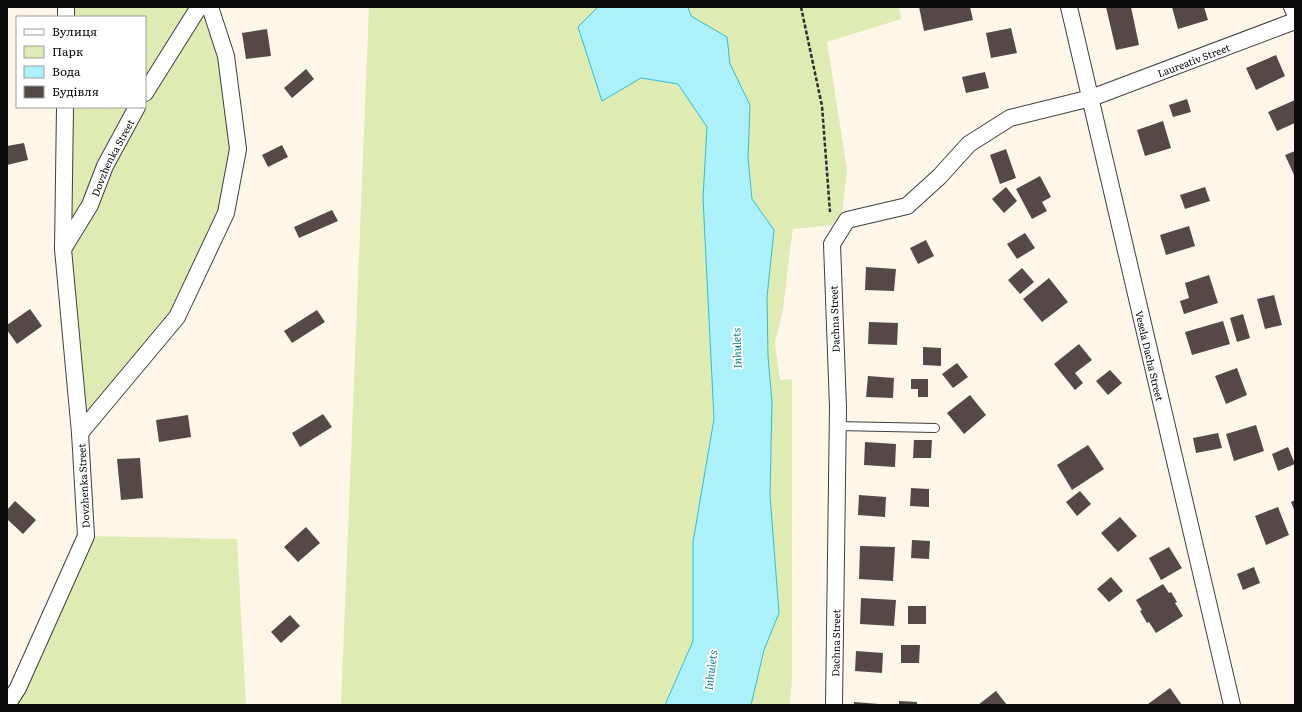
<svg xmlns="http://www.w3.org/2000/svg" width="1302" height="712" font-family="Literata,serif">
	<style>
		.green { fill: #deebb2 }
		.water { fill: #acf0f9; stroke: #2fbdd4 }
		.building { fill: #554948 }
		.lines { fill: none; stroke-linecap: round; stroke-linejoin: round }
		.lane-casing { stroke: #3f3f3f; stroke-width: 10 }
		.street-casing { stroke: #3f3f3f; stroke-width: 18 }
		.path { stroke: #2e2e2e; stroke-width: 2.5; stroke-dasharray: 4 2; stroke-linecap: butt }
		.lane { stroke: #fff; stroke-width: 8 }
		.street { stroke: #fff; stroke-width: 16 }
		.labels { text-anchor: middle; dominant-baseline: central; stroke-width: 4; stroke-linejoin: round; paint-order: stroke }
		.street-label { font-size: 10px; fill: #0c0c0c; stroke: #fff }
		.water-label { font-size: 11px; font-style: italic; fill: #0f7d94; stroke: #fff }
	</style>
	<rect width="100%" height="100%" fill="#fff6ea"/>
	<!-- green -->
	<g class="green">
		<polygon points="66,7 210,7 238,149 226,213 177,317 80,433 63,249 65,107 145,107 145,17 66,17"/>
		<polygon points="369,7 598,7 578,27 602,100 641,78 678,84 707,127 703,198 714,419 693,542 693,641 665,705 341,705"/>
		<polygon points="688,7 899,7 901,19 827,42 847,170 842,213 832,225 793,229 789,257 783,310 775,343 780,380 792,379 792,679 790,705 751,705 764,650 779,613 770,495 772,402 768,357 767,297 774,230 752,199 748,158 750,105 730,64 727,37 690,16"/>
		<polygon points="86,536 237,539 246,705 7,705"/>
	</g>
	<!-- water -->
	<polygon class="water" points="598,7 688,7 691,16 727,37 730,64 750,105 748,158 752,199 774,230 767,297 768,357 772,402 770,495 779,613 764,650 751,705 665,705 693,641 693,542 714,419 703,198 707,127 678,84 641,78 602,101 578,27"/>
	<!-- building -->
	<g class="building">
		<polygon points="919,7 970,7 973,20 924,31"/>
		<polygon points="1106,7 1131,7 1139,45 1116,50"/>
		<polygon points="1172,7 1204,7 1208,20 1178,29"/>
		<polygon points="1011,28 1017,53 991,58 986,33"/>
		<polygon points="267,29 271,56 246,59 242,33"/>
		<polygon points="1276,55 1285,76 1256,90 1246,68"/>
		<polygon points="306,69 314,79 292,98 284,88"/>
		<polygon points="985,72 989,88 966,93 962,77"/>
		<polygon points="1187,99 1191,112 1173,117 1169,105"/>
		<polygon points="1295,100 1295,123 1277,131 1268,112"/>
		<polygon points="1163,121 1171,148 1145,156 1137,130"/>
		<polygon points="24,143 28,160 7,165 7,146"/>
		<polygon points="282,145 288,157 268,167 262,155"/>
		<polygon points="1006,149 1016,178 1000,184 990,155"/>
		<polygon points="1295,151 1295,177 1285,155"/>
		<polygon points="1040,176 1051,197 1042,202 1047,211 1032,219 1016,189"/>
		<polygon points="1006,187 1017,201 1004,213 992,199"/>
		<polygon points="1205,187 1210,201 1185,209 1180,195"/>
		<polygon points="332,210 338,221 299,238 294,227"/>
		<polygon points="1189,226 1195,246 1166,255 1160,235"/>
		<polygon points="1025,233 1035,248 1017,259 1007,244"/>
		<polygon points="926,240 934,256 918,264 910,248"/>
		<polygon points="866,267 896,269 894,291 865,290"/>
		<polygon points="1022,268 1034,282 1020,294 1008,280"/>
		<polygon points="1209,275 1218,303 1184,314 1180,301 1189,298 1185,283"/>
		<polygon points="1049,278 1068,302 1042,322 1023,299"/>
		<polygon points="1274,295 1282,325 1265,329 1257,299"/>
		<polygon points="30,309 42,326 17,344 7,330 7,325"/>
		<polygon points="317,310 325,322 292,343 284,331"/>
		<polygon points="1243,314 1250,338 1237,342 1230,318"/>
		<polygon points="1223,321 1230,344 1192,355 1185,332"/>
		<polygon points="869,322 898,323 897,345 868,344"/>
		<polygon points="1079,344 1092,360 1075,373 1083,383 1075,390 1054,364"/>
		<polygon points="923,347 941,348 941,366 923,365"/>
		<polygon points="957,363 968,377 953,388 942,374"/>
		<polygon points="1237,368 1247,395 1226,404 1215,376"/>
		<polygon points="1110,370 1122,383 1108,395 1096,381"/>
		<polygon points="868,376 894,378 893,398 866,397"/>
		<polygon points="911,379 928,379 928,397 918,397 918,389 911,389"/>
		<polygon points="970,395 986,415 964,434 947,413"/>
		<polygon points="323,414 332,427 300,447 292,433"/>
		<polygon points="188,415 191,437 159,442 156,420"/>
		<polygon points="1256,425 1264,451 1234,461 1226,434"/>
		<polygon points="1218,433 1222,448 1196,453 1193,438"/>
		<polygon points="914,440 932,440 931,458 913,458"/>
		<polygon points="865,442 896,444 895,467 864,465"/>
		<polygon points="1088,445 1104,469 1072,490 1057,465"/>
		<polygon points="1288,447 1295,464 1278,471 1272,454"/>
		<polygon points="140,458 143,498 121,500 117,459"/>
		<polygon points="911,488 929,489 929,507 910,506"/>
		<polygon points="1080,491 1091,504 1077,516 1066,502"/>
		<polygon points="859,495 886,497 885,517 858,515"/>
		<polygon points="1295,500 1295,512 1291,502"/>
		<polygon points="15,501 36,520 23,534 7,519 7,510"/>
		<polygon points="1278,507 1289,535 1266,545 1255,516"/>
		<polygon points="1120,517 1137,536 1118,552 1101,533"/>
		<polygon points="306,527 320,543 298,562 284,547"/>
		<polygon points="912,540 930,541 929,559 911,558"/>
		<polygon points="860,546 895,547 893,581 859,579"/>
		<polygon points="1169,547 1182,568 1161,580 1149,558"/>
		<polygon points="1254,567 1260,583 1243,590 1237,574"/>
		<polygon points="1111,577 1123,591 1109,602 1097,589"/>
		<polygon points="1163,584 1169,593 1171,592 1177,602 1175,603 1183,616 1156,633 1149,622 1147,623 1140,611 1142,610 1136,600"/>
		<polygon points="861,598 896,600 894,626 860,624"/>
		<rect x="908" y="606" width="18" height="18"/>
		<polygon points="290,615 300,626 281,643 271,632"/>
		<polygon points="901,645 920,645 919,663 901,663"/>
		<polygon points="856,651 883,653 882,673 855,671"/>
		<polygon points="1170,688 1182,705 1149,705 1148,704"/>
		<polygon points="996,691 1007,705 978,705"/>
		<polygon points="899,701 917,702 917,705 899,705"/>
		<polygon points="854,702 879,704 879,705 854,705"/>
	</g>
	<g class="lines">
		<defs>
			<polyline id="lane" points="837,426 935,428"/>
			<g id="street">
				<path id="s1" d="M1069,7L1232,705"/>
				<polyline points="1292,7 1295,13"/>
				<polyline points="66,17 66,7"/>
				<polyline points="145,93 199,7"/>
				<path id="s2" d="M63,249L90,205L105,166L137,107"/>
				<polyline points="80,433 177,317 226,213 238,149 226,56 210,7"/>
				<polyline points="7,705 18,688 86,536 80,433 63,249 65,107"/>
				<path id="s3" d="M834,705L838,407L832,244L847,220L907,206L939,177L969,144L1010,118L1091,98L1295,21"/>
			</g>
		</defs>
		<!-- lane casing -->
		<use href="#lane" class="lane-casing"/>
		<!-- street casing -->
		<use href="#street" class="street-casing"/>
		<!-- path -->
		<polyline class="path" points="801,7 822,106 830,212"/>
		<!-- lane -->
		<use href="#lane" class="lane"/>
		<!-- street -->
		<use href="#street" class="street"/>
	</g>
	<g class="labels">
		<!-- street labels -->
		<g class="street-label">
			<text stroke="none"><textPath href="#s3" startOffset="880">Laureativ Street</textPath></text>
			<text stroke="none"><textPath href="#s2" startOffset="104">Dovzhenka Street</textPath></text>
			<text transform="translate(834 319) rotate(-92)">Dachna Street</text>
			<text stroke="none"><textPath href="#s1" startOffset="358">Vesela Dacha Street</textPath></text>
			<text transform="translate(83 486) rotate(-93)">Dovzhenka Street</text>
			<text stroke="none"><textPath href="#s3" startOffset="62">Dachna Street</textPath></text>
		</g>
		<!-- water labels -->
		<g class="water-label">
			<text transform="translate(736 348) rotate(-92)">Inhulets</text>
			<text transform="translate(710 670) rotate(-83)">Inhulets</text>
		</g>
	</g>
	<!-- border -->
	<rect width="1302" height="712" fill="none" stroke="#0c0c0c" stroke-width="16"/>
	<!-- legend -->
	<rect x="16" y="16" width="130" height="92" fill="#ffffff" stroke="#9e9e9e"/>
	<rect x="24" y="29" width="20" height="6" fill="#ffffff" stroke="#9e9e9e"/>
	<text x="52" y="36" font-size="12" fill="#0c0c0c">Вулиця</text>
	<rect x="24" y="46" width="20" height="12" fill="#deebb2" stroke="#9e9e9e"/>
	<text x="52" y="56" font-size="12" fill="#0c0c0c">Парк</text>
	<rect x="24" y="66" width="20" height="12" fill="#acf0f9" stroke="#9e9e9e"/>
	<text x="52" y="76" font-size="12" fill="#0c0c0c">Вода</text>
	<rect x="24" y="86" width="20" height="12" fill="#554948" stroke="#9e9e9e"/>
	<text x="52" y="96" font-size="12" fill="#0c0c0c">Будівля</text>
</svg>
